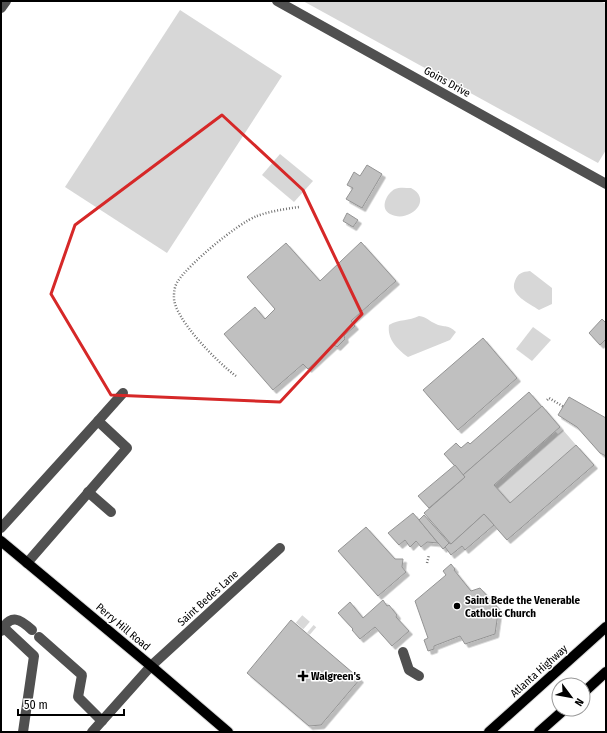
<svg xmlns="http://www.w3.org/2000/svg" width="607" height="733" font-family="'Fira Sans Condensed',sans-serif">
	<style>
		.green { fill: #d7d7d7 }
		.building { fill: #c0c0c0; stroke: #949494; filter: url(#shadow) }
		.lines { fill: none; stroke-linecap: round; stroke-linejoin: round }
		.minor-tunnel { stroke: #d9d9d9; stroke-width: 10; stroke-dasharray: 10 5; stroke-linecap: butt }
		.major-casing { stroke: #dbdbdb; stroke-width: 12 }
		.path { stroke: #727272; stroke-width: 2.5; stroke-dasharray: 1 2; stroke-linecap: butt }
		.minor { stroke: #505050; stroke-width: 10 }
		.major { stroke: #000; stroke-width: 10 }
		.marked { fill: none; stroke: #d62828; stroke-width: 3; stroke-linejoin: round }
		.poi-dot { fill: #000; stroke: #fff; stroke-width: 1.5 }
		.labels { text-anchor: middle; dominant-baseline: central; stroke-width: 3; stroke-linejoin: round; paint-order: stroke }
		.street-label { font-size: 11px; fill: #000; stroke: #fff }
		.poi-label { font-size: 11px; font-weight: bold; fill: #000; stroke: #fff; text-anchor: start }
	</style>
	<defs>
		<filter id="shadow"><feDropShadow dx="3.5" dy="3.5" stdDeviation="0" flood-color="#0004"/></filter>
	</defs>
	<rect width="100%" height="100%" fill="#fff"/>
	<!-- green -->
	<g class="green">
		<polygon points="303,1 600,1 606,4 606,150 598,163"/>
		<polygon points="180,10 282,76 167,253 65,187"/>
		<polygon points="280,154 313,181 294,202 262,175"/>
		<path d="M411,188C434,200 409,224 390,214C379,208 387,193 395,189C399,187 406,188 411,188Z"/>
		<path d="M530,271L552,288V304L539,310C529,303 509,295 515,281C518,273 522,272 530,271Z"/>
		<path d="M419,316C427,317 429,321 436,324C445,328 448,324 456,332L450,340L408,357C397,349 387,339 389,325C399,319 409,321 419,316Z"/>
		<polygon points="533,327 551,340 532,361 516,349"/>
		<polygon points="563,430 576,445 510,503 494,485 555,431 558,434"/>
	</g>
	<!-- building -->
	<g class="building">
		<polygon points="367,165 382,174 362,208 346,199 353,188 347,185 354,172 360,176"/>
		<polygon points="347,213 358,220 353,227 343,221"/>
		<polygon points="361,242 396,281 351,321 355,326 344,336 345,339 337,347 334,345 308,369 303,364 273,390 224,334 255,307 265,319 275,309 247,277 286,243 320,281"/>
		<polygon points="602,319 606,323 606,339 600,345 589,333"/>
		<polygon points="483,338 517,378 458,430 423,390"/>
		<polygon points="529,392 542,407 463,475 444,454 456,443 461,448 468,442 470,444"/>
		<polygon points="569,397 606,418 606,456 600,453 577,427 558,415"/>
		<polygon points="542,406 560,427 494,485 510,503 576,445 594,465 507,540 484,514 451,544 424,513 465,477 463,475"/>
		<polygon points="455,465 465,477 429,508 418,496"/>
		<polygon points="413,513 419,520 438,543 427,542 421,547 416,541 410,547 405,540 399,545 388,533"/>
		<polygon points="484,514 494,525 465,550 462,546 451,555 445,547 449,543 451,544"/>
		<polygon points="424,515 449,543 443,549 419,520"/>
		<polygon points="366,527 395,559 403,559 402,567 406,572 378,596 338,551"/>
		<polygon points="451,564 455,569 454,570 471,591 480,588 501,611 498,613 495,634 465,644 460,636 434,646 434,649 428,651 424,640 428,638 415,601 446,575 443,571"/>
		<polygon points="383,600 387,606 389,605 397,615 396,617 409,631 392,646 375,627 360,639 352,630 353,629 338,613 350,602 363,618"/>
		<polygon points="291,620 360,679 321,725 309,726 247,673"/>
	</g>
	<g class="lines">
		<!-- minor-tunnel -->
		<polyline class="minor-tunnel" points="299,619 313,631"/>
		<defs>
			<g id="major">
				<polyline points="1,541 151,666 228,732"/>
				<polyline points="583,693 606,672"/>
				<polyline points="489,732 606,627"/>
				<polyline points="539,732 565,709"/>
			</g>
		</defs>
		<!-- major casing -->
		<use href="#major" class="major-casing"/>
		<!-- path -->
		<g class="path">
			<path d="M236,376C219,364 172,317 174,296C174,291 175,285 178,281C189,264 238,223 257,216C271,211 285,209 299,207"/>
			<polyline points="547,400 549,398 564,407"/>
			<polyline points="427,563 429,555"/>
		</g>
		<!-- minor -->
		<g class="minor">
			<polyline points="277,1 606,184"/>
			<polyline points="1,8 6,1"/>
			<polyline points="98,421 123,393"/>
			<polyline points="88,492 111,512"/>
			<polyline points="1,528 98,421 127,448 27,563"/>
			<polyline points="3,627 34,656 23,732"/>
			<path d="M1,631C11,613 20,619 32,630"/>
			<polyline points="39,637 82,675 78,697 102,721"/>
			<polyline points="403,652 409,670 419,676"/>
			<polyline points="92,732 151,666 280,548"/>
		</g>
		<!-- major -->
		<use href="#major" class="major"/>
	</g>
	<!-- marked area -->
	<path class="marked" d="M222,115L303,190L362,314L280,402L111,395L51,294L75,225Z"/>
	<!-- markers -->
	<g class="poi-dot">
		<circle cx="457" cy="606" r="4"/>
		<path d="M301 670h4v4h4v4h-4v4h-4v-4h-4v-4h4z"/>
	</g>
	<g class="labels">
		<!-- street labels -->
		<g class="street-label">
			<text transform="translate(447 82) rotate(29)">Goins Drive</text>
			<text transform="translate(208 598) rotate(-42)">Saint Bedes Lane</text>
			<text transform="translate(123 627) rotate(40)">Perry Hill Road</text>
			<text transform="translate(539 671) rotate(-42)">Atlanta Highway</text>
		</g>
		<!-- poi labels -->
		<g class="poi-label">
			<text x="465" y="600">Saint Bede the Venerable<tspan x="465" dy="13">Catholic Church</tspan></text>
			<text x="311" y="676">Walgreen's</text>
		</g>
	</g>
	<!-- border -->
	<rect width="607" height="733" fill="none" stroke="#000000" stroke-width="4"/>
	<!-- north arrow -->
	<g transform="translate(571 697) rotate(122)"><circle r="19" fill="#ffffff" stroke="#999999"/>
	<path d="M0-3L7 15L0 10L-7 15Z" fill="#000000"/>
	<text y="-6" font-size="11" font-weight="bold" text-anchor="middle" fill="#000000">N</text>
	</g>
	<!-- scale -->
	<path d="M18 709v6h106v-6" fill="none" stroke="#000000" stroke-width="2"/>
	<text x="24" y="709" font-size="12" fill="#000000" stroke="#ffffff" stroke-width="3" paint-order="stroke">50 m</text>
</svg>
